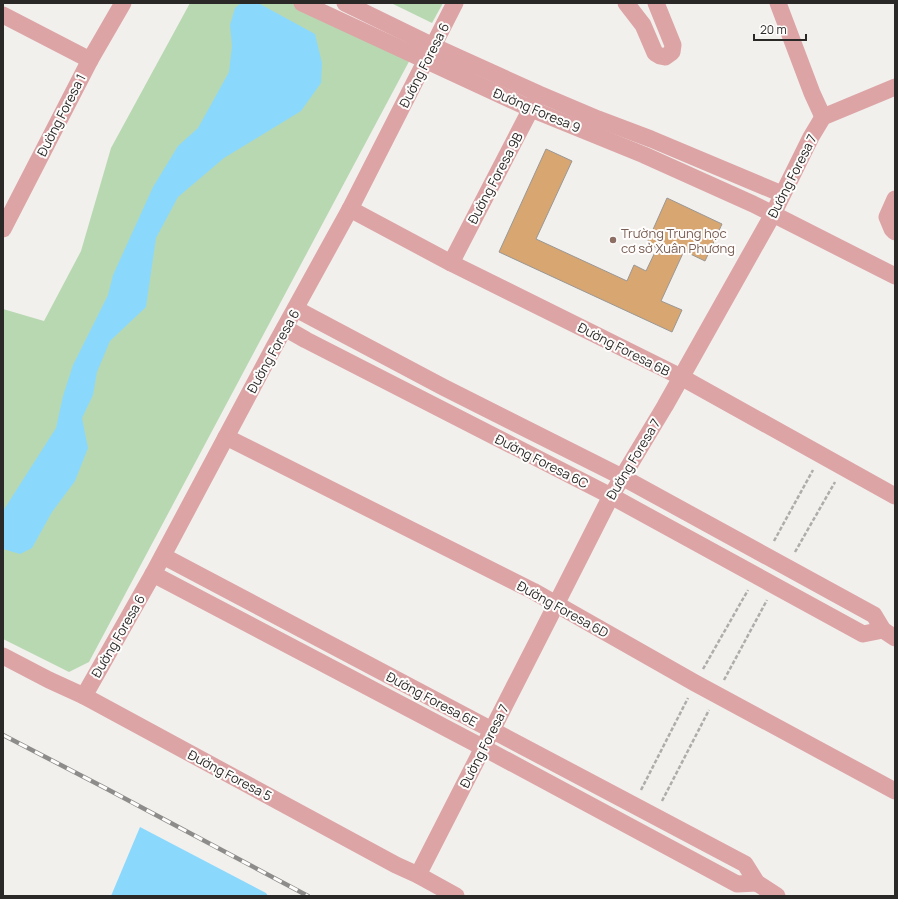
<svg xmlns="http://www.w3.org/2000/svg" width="898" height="899" font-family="Manrope,sans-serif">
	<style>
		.green { fill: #b8d8b2 }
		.water { fill: #8bd8fd }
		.building { fill: #d8a670; stroke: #9a9795 }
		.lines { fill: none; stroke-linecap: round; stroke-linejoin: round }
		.path { stroke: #afadab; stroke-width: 2.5; stroke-dasharray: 4 2; stroke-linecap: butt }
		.street { stroke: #dda4a6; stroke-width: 17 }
		.rail-casing { stroke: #8d8c8a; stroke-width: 4.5 }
		.rail { stroke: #fffdfc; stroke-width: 3; stroke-dasharray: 9; stroke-linecap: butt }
		.education-dot { fill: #8d6e63; stroke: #fffdfc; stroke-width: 1.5 }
		.labels { text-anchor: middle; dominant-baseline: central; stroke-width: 4; stroke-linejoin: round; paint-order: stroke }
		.street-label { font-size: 13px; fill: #2a2928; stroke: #fffdfc }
		.education-label { font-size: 13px; fill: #785e54; stroke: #fffdfc; text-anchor: start }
	</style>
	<rect width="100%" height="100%" fill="#f2f0ed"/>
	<!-- green -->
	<g class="green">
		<polygon points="190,3 300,3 413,54 89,662 69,672 3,639 3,309 44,321 81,251 111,148"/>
		<polygon points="391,3 443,3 432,23"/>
	</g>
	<!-- water -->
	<g class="water">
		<polygon points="241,3 260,4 315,34 322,63 321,83 301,111 224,158 178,197 156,238 146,307 110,341 97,372 93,395 82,418 88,448 75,481 52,512 32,548 20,554 3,549 3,511 56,428 63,396 73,365 108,295 113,275 153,187 178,146 198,128 229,72 232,46 230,25 235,8"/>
		<polygon points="140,827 266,893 268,896 111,896"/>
	</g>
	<!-- building -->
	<polygon class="building" points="546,149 572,161 536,239 627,281 634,265 646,271 657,248 647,243 667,198 722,224 705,261 684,251 661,301 682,310 672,332 499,252"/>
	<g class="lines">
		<!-- path -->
		<g class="path">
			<polyline points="774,541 813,470"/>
			<polyline points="795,552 835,482"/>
			<polyline points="703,669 748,590"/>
			<polyline points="724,680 767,600"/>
			<polyline points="641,790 688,698"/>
			<polyline points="662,801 709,710"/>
		</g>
		<!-- street -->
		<g class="street">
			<polyline points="302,3 531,109 644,155 753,204 895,276"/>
			<polyline points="345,3 433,46 539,94 598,119 651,139 782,194"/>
			<polyline points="626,3 643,25 655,53 660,56 665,57 672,52 673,45 656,3"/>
			<polyline points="778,3 812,93 823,117"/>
			<polyline points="3,15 90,60"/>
			<polyline points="895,199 887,217 892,229 895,232"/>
			<polyline points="350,209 451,263 681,377 895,496"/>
			<polyline points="3,229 90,60 123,3"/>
			<polyline points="451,263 536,99"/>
			<polyline points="296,309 443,387 622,477 874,615 883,630 895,638"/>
			<polyline points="285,328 306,340 611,496 863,634 883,630"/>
			<polyline points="226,437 533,591 695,683 895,791"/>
			<polyline points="163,556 745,864 757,883 777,896"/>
			<polyline points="153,574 482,747 737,884 757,883"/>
			<polyline points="3,656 49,680 84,696 396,865 418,875 456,896"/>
			<polyline points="84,696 153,574 274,347 350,209 455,3"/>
			<polyline points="418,875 539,638 611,496 665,406 773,214 811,137 823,117 895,87"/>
		</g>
		<defs>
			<polyline id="rail" points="3,735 107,789 308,896"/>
		</defs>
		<!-- rail casing -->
		<use href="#rail" class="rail-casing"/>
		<!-- rail -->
		<use href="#rail" class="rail"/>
	</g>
	<!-- markers -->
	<circle class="education-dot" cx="613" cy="240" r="4"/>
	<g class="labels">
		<!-- street labels -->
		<g class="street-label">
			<text transform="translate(424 65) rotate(-63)">Đường Foresa 6</text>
			<text transform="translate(537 110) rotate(23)">Đường Foresa 9</text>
			<text transform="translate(61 115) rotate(-63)">Đường Foresa 1</text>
			<text transform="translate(792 176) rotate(-63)">Đường Foresa 7</text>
			<text transform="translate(495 178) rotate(-62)">Đường Foresa 9B</text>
			<text transform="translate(624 349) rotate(27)">Đường Foresa 6B</text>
			<text transform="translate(273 351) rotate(-61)">Đường Foresa 6</text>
			<text transform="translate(633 459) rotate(-59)">Đường Foresa 7</text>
			<text transform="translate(542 461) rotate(27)">Đường Foresa 6C</text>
			<text transform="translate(563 609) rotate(29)">Đường Foresa 6D</text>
			<text transform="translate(118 636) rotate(-60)">Đường Foresa 6</text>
			<text transform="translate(432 699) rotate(28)">Đường Foresa 6E</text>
			<text transform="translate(484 746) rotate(-63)">Đường Foresa 7</text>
			<text transform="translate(230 775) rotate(28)">Đường Foresa 5</text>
		</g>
		<!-- education labels -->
		<g class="education-label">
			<text x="621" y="233">Trường Trung học<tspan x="621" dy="15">cơ sở Xuân Phương</tspan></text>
		</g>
	</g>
	<!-- border -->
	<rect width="898" height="899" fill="none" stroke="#2a2928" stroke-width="8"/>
	<!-- scale -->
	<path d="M754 34v6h52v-6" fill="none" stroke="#2a2928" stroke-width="2"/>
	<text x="760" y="34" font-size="12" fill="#2a2928" stroke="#fffdfc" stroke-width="3" paint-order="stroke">20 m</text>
</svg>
